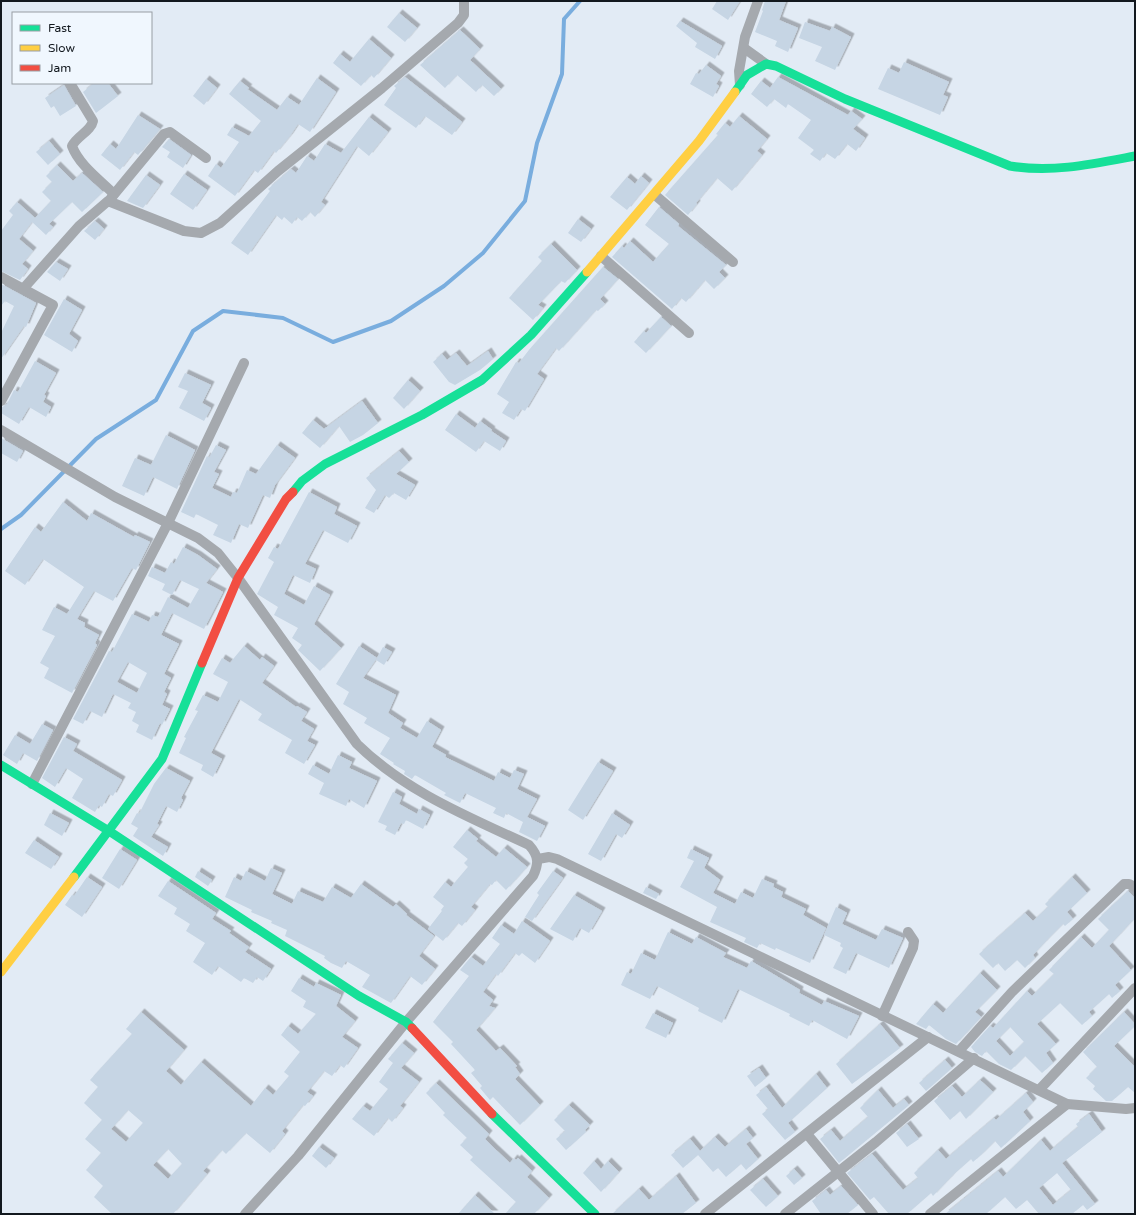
<svg xmlns="http://www.w3.org/2000/svg" width="1136" height="1215" font-family="'Varela Round',sans-serif">
	<style>
		.lines { fill: none; stroke-linecap: round; stroke-linejoin: round }
		.stream { stroke: #79adde; stroke-width: 4 }
		.building { fill: #c6d5e4; fill-rule: evenodd; filter: url(#shadow) }
		.street { stroke: #a5a9ae; stroke-width: 10 }
		.fast { stroke: #16e098; stroke-width: 9 }
		.slow { stroke: #ffcf43; stroke-width: 9 }
		.jam { stroke: #f24e42; stroke-width: 9 }
	</style>
	<defs>
		<filter id="shadow"><feDropShadow dx="3.5" dy="-3.5" stdDeviation="0" flood-color="#0004"/></filter>
	</defs>
	<rect width="100%" height="100%" fill="#e2ebf5"/>
	<g class="lines">
		<!-- stream -->
		<polyline class="stream" points="1,529 21,515 96,439 156,400 193,331 223,311 283,318 333,342 391,321 444,286 483,253 525,201 537,143 562,74 564,19 580,1"/>
	</g>
	<!-- building -->
	<g class="building">
		<polygon points="717,1 740,1 728,20 712,9"/>
		<polygon points="765,1 786,1 779,20 798,28 788,52 775,46 777,41 755,32 763,11 762,10"/>
		<polygon points="399,13 417,28 405,42 387,27"/>
		<polygon points="680,21 722,46 715,59 695,47 697,43 676,26"/>
		<polygon points="805,22 830,31 832,27 851,37 835,70 815,61 822,47 799,38"/>
		<polygon points="460,30 480,49 470,60 501,89 494,96 482,85 476,92 457,75 445,88 420,65"/>
		<polygon points="369,39 391,58 374,78 371,75 361,86 333,63 340,54 350,62"/>
		<polygon points="904,62 949,82 943,95 948,97 940,115 878,89 888,68 899,73"/>
		<polygon points="706,65 721,76 716,84 719,86 713,97 690,84 696,73 699,74"/>
		<polygon points="405,77 462,122 452,135 425,116 416,128 384,105 396,88 394,86"/>
		<polygon points="778,77 848,115 851,111 862,119 853,129 865,138 856,151 847,144 835,159 826,153 820,161 810,154 814,150 798,138 811,120 788,104 786,108 774,99 767,107 751,94 761,81 770,88"/>
		<polygon points="317,78 336,92 310,132 298,124 290,136 276,153 274,151 258,173 254,170 235,196 208,176 216,164 221,168 239,142 227,135 232,127 249,136 261,121 229,94 240,81 249,88 247,89 277,110 287,97 299,105"/>
		<polygon points="206,79 217,88 204,105 193,96"/>
		<polygon points="94,83 108,83 118,96 96,113 83,92"/>
		<polygon points="64,85 76,106 60,116 54,106 51,108 45,98"/>
		<polygon points="138,115 160,129 138,155 134,152 120,170 101,155 110,144 116,149"/>
		<polygon points="739,116 767,139 757,151 762,155 732,191 717,178 696,203 697,204 688,215 665,195 718,135 716,134 725,123 730,127"/>
		<polygon points="369,117 388,132 369,156 357,146 321,202 325,205 315,217 310,212 302,221 297,217 292,224 284,217 282,220 276,215 248,255 231,243 270,191 268,189 291,169 296,173 307,156 314,161 325,144 341,153"/>
		<polygon points="169,139 191,155 183,168 167,157 170,152 162,147"/>
		<polygon points="49,141 60,154 48,165 36,152"/>
		<polygon points="57,165 73,181 82,173 103,192 82,212 72,202 49,224 53,227 46,235 32,222 19,239 33,251 22,264 28,269 20,280 1,271 1,231 13,215 9,211 17,202 35,218 51,201 42,192 52,182 46,176"/>
		<polygon points="184,174 207,190 193,210 170,194"/>
		<polygon points="146,175 160,185 143,208 127,201"/>
		<polygon points="641,176 649,183 627,210 610,197 627,177 635,184"/>
		<polygon points="659,207 679,224 678,226 726,265 719,272 725,278 714,289 705,280 686,302 681,298 672,309 612,257 622,246 624,248 630,241 653,262 669,244 645,225"/>
		<polygon points="578,219 591,229 581,242 568,233"/>
		<polygon points="95,221 104,229 95,240 84,231"/>
		<polygon points="551,244 577,270 565,283 561,281 538,305 543,308 533,320 509,298 542,261 538,257"/>
		<polygon points="56,262 68,269 60,281 47,272"/>
		<polygon points="603,267 618,279 600,299 605,304 598,311 596,310 559,351 556,348 537,374 544,379 525,411 521,409 514,420 502,413 509,402 497,394 516,362 519,363 529,350"/>
		<polygon points="1,284 36,303 26,327 24,326 1,359 1,333 14,306 5,301 1,306"/>
		<polygon points="64,299 82,310 69,334 78,341 72,352 44,335"/>
		<polygon points="661,317 671,326 646,353 634,342 644,331 646,333"/>
		<polygon points="488,351 493,359 480,370 455,385 449,382 433,362 442,354 447,360 456,353 467,366"/>
		<polygon points="35,361 56,373 44,395 46,396 43,402 51,407 46,417 29,407 19,424 1,413 1,408 7,404 14,390 18,392"/>
		<polygon points="185,373 211,385 202,403 211,408 204,421 179,408 188,391 178,387"/>
		<polygon points="408,380 420,391 404,409 393,398"/>
		<polygon points="362,401 378,423 363,435 350,442 339,426 320,448 302,433 313,420 324,429"/>
		<polygon points="456,414 475,428 480,421 492,430 491,431 506,441 500,451 484,441 476,452 445,430"/>
		<polygon points="166,435 195,450 177,489 153,477 144,496 122,486 135,458 151,465"/>
		<polygon points="1,438 23,451 17,462 1,453"/>
		<polygon points="216,445 226,450 214,472 219,474 212,488 231,497 233,492 237,493 247,470 256,474 277,445 295,458 275,485 270,498 263,495 248,528 239,524 231,543 213,535 218,525 196,514 194,518 181,512 207,456 209,458"/>
		<polygon points="399,451 409,462 396,474 415,485 406,500 394,493 389,498 385,495 374,513 365,508 376,490 366,478"/>
		<polygon points="309,492 337,507 334,514 357,526 348,543 323,530 305,564 316,569 310,583 293,575 284,594 304,605 314,586 330,595 314,624 341,648 320,671 298,650 302,645 292,638 298,628 274,615 278,607 257,594 274,562 268,558 274,547 278,549"/>
		<polygon points="63,502 87,521 91,513 134,537 135,535 150,542 136,570 132,568 113,601 94,591 77,619 85,623 84,627 99,635 95,643 97,645 72,693 44,678 49,668 40,663 55,636 42,630 54,607 67,614 84,587 43,559 25,585 5,571 35,527 41,532"/>
		<path d="M183,547L198,555L217,569L206,583L223,592L204,629L172,613L161,635L179,644L164,674L171,678L164,692L167,694L162,705L170,709L162,725L160,723L152,740L136,732L139,725L132,721L136,712L128,708L131,703L113,694L102,717L90,711L83,724L73,719L109,651L112,652L132,614L149,622L152,615L158,617L168,597L188,608L199,589L180,580L172,595L162,590L165,584L148,576L152,567L165,573L171,562L174,564ZM128,662L147,673L137,693L117,682Z"/>
		<polygon points="244,646 260,660 262,657 274,666 262,683 296,707 297,706 307,712 301,721 314,729 307,741 315,745 304,764 285,753 292,740 258,720 262,714 239,699 211,753 222,759 213,777 201,770 203,765 179,753 186,738 184,737 198,711 195,710 203,695 218,702 228,682 213,674 222,658 230,663"/>
		<polygon points="359,646 377,658 363,678 396,695 388,713 403,723 400,728 417,738 427,721 441,730 432,747 446,755 445,757 494,781 498,772 510,778 514,770 524,774 517,789 537,799 527,817 545,826 537,841 519,832 523,822 506,813 504,818 493,813 496,808 465,793 460,803 444,795 446,793 415,775 412,779 404,774 405,771 393,764 394,763 380,754 390,738 364,723 367,718 343,704 349,692 336,684"/>
		<polygon points="383,647 392,652 384,665 376,660"/>
		<polygon points="42,724 53,730 37,761 23,753 17,764 3,755 15,735 30,744"/>
		<polygon points="64,737 77,744 73,751 122,780 113,796 109,794 102,807 99,805 95,812 72,798 83,779 66,768 55,787 42,778"/>
		<polygon points="338,755 352,762 349,768 377,781 364,808 349,799 346,806 319,794 324,783 308,774 313,765 329,774"/>
		<polygon points="598,762 613,771 583,820 568,810"/>
		<polygon points="166,768 190,781 181,798 183,800 177,812 166,806 157,824 159,825 151,837 168,847 163,856 133,836 138,828 131,824 137,813 139,814 154,784"/>
		<polygon points="393,792 402,797 399,804 417,814 419,809 430,815 423,829 406,820 404,824 401,823 395,835 385,830 387,826 378,822"/>
		<polygon points="50,813 69,823 62,836 44,825"/>
		<polygon points="612,813 630,825 622,838 616,834 601,861 588,854"/>
		<polygon points="467,830 478,839 476,841 496,857 504,848 527,867 506,890 496,880 492,885 490,884 471,907 475,910 462,926 458,923 443,941 428,929 442,911 441,910 444,906 433,897 445,882 451,887 468,867 464,863 468,859 453,847"/>
		<polygon points="34,840 59,857 51,869 25,853"/>
		<polygon points="120,849 137,860 119,889 102,878"/>
		<polygon points="691,849 709,858 704,868 720,880 713,893 735,904 741,892 753,898 762,879 774,884 773,887 783,892 781,897 806,909 803,915 826,928 810,963 776,948 775,950 760,943 757,948 744,942 746,938 710,922 717,907 680,887 694,861 687,858"/>
		<polygon points="271,868 282,873 272,894 292,904 298,891 323,902 332,887 351,898 361,884 393,907 396,904 407,914 406,915 434,936 419,956 435,969 422,985 410,976 391,1003 362,987 370,975 346,961 342,968 331,963 324,958 325,956 285,936 287,930 271,923 272,921 251,912 252,910 225,897 234,877 241,881 246,871 265,881"/>
		<polygon points="198,871 212,880 208,886 195,877"/>
		<polygon points="553,871 563,878 532,921 525,917 539,895 537,893"/>
		<polygon points="87,877 102,887 82,917 65,905 72,895 74,896"/>
		<polygon points="1072,877 1087,893 1067,912 1073,919 1065,926 1063,924 1048,939 1033,955 1035,958 1025,968 1017,960 1005,971 998,963 993,968 979,954 1025,913 1033,921 1048,907 1045,904"/>
		<polygon points="168,881 216,913 212,919 231,931 229,933 249,947 245,952 271,969 263,981 257,977 253,983 244,978 241,982 218,966 212,975 193,962 205,943 186,931 190,924 174,914 177,908 158,896"/>
		<polygon points="646,887 659,894 656,899 643,893"/>
		<path d="M1128,891L1135,898V918L1109,946L1131,970L1115,985L1120,991L1112,998L1109,994L1089,1012L1092,1016L1082,1025L1060,1003L1037,1024L1056,1044L1046,1053L1053,1063L1042,1073L1025,1056L1011,1070L999,1064L986,1051L982,1056L975,1052L971,1047L990,1026L993,1028L1027,991L1032,996L1054,974L1049,970L1081,937L1092,948L1109,930L1098,919ZM1010,1027L1024,1042L1010,1056L996,1041Z"/>
		<polygon points="574,895 602,911 589,933 580,928 573,941 550,929"/>
		<polygon points="836,907 847,913 842,924 876,940 882,929 903,938 889,968 856,953 846,974 833,968 843,948 840,946 841,943 824,935"/>
		<polygon points="522,921 550,941 535,963 522,953 519,956 515,953 498,976 496,974 483,992 493,1000 489,1006 495,1008 476,1030 496,1051 500,1048 517,1066 515,1067 520,1074 515,1079 540,1105 520,1125 493,1097 490,1100 480,1088 482,1086 471,1073 475,1070 451,1044 453,1042 433,1022 469,976 460,970 471,957 483,966 500,944 492,938 501,925 514,934"/>
		<polygon points="668,932 692,944 696,937 726,953 723,957 747,968 751,961 800,990 799,993 822,1005 824,1001 859,1016 847,1039 812,1020 809,1026 789,1016 790,1014 738,989 722,1023 698,1011 699,1008 657,986 650,999 621,985 627,972 631,974 641,953 655,960"/>
		<polygon points="980,973 997,990 975,1012 981,1017 956,1044 946,1039 929,1025 926,1029 916,1024 933,1004 943,1013"/>
		<path d="M299,978L314,987L316,983L341,995L336,1006L355,1021L342,1037L358,1048L344,1068L340,1065L332,1076L324,1071L307,1092L313,1096L305,1106L303,1105L282,1131L285,1134L270,1153L246,1133L226,1154L222,1150L203,1171L207,1174L173,1214H112L94,1197L103,1186L86,1170L101,1153L85,1139L102,1120L84,1103L98,1087L90,1080L132,1034L126,1029L141,1012L184,1050L166,1071L181,1085L201,1062L251,1106L265,1088L273,1095L289,1076L284,1072L300,1052L281,1035L288,1026L298,1034L316,1014L303,1007L306,1001L291,991ZM128,1110L143,1123L126,1142L111,1129ZM168,1149L182,1164L168,1179L153,1165Z"/>
		<polygon points="1124,1012 1135,1024 1135,1026 1114,1046 1135,1067 1135,1093 1128,1087 1112,1101 1106,1101 1093,1089 1095,1086 1086,1078 1097,1067 1083,1052"/>
		<polygon points="653,1013 673,1023 666,1038 645,1028"/>
		<polygon points="880,1024 900,1048 852,1084 836,1064"/>
		<polygon points="402,1043 414,1053 401,1068 419,1082 400,1106 403,1108 392,1122 388,1118 374,1136 352,1119 363,1106 370,1111 388,1089 379,1082 393,1063 388,1059"/>
		<polygon points="945,1060 952,1068 926,1091 919,1083"/>
		<polygon points="759,1068 766,1078 755,1087 747,1076"/>
		<polygon points="816,1074 827,1088 788,1123 795,1132 785,1140 762,1114 768,1109 756,1095 766,1087 782,1108"/>
		<polygon points="980,1080 993,1092 966,1119 960,1111 950,1120 934,1101 952,1086 962,1097"/>
		<polygon points="436,1083 489,1134 485,1139 495,1149 510,1163 514,1158 516,1160 518,1158 532,1171 527,1177 549,1198 534,1214 505,1214 516,1202 470,1160 473,1157 460,1145 467,1138 443,1115 445,1113 426,1093"/>
		<polygon points="878,1090 893,1108 904,1099 909,1105 839,1163 820,1139 831,1130 840,1141 868,1117 860,1108"/>
		<polygon points="1026,1093 1033,1102 1023,1112 1030,1121 1001,1148 995,1141 981,1155 973,1162 971,1159 953,1175 933,1196 931,1193 907,1214 889,1214 874,1197 870,1200 847,1173 872,1154 903,1190 918,1178 914,1173 938,1150 946,1159 994,1118 996,1120"/>
		<polygon points="569,1105 590,1125 585,1130 586,1132 566,1150 556,1139 565,1131 554,1120"/>
		<path d="M1089,1114L1102,1132L1062,1163L1095,1204L1087,1210L1083,1205L1072,1214H1039L1027,1200L1016,1209L1005,1197L986,1214H945L998,1171L1003,1177L1041,1140L1050,1151L1078,1127L1076,1124ZM1057,1173L1071,1190L1053,1205L1039,1188Z"/>
		<polygon points="907,1124 919,1139 907,1147 896,1133"/>
		<polygon points="746,1129 753,1138 746,1144 758,1159 746,1170 741,1164 726,1177 718,1168 713,1172 698,1155 683,1168 671,1155 690,1139 700,1151 715,1137 725,1147"/>
		<polygon points="319,1147 334,1158 326,1168 312,1156"/>
		<polygon points="594,1161 601,1169 608,1161 619,1172 601,1192 583,1173"/>
		<polygon points="794,1169 802,1178 794,1185 786,1176"/>
		<polygon points="676,1176 696,1203 682,1214 612,1214 639,1189 649,1200"/>
		<polygon points="763,1179 778,1196 766,1207 750,1190"/>
		<polygon points="841,1186 858,1205 847,1214 821,1214 812,1201 826,1190 830,1195"/>
		<polygon points="475,1195 495,1214 458,1214"/>
	</g>
	<g class="lines">
		<!-- street -->
		<g class="street">
			<polyline points="744,48 766,64"/>
			<path d="M70,83L93,121C91,131 77,136 72,146C79,165 100,180 114,194"/>
			<polyline points="740,85 739,71 745,37 758,1"/>
			<polyline points="655,195 733,262"/>
			<polyline points="111,198 164,134 170,132 206,158"/>
			<polyline points="601,256 689,333"/>
			<polyline points="1,277 53,305 1,401"/>
			<polyline points="23,289 79,226 108,201 184,231 201,233 220,223 278,171 382,88 458,23 464,15 464,1"/>
			<path d="M1,430L115,497L198,538L218,553L238,578L357,744C406,792 469,817 529,845C539,856 539,864 533,876L406,1022L298,1156L245,1214"/>
			<polyline points="32,784 168,523 244,363"/>
			<polyline points="538,859 549,857 557,859 1067,1104 1126,1109 1135,1108"/>
			<polyline points="882,1016 913,948 914,941 908,932"/>
			<polyline points="959,1051 1012,992 1124,884 1129,884 1135,887"/>
			<polyline points="1039,1090 1135,988"/>
			<polyline points="807,1134 873,1214"/>
			<polyline points="705,1214 928,1037"/>
			<polyline points="785,1214 876,1142 974,1058"/>
			<polyline points="930,1214 1067,1104"/>
		</g>
		<!-- fast -->
		<g class="fast">
			<path d="M735,92L747,75L766,64L776,66L845,99L1010,166C1053,173 1093,164 1135,156"/>
			<polyline points="293,492 302,481 325,464 422,415 482,380 531,335 587,272"/>
			<polyline points="1,765 109,831 359,996 406,1022 412,1028"/>
			<polyline points="74,877 162,759 202,663"/>
			<polyline points="492,1114 595,1214"/>
		</g>
		<!-- slow -->
		<g class="slow">
			<polyline points="587,272 699,141 735,92"/>
			<polyline points="1,972 74,877"/>
		</g>
		<!-- jam -->
		<g class="jam">
			<polyline points="202,663 238,578 286,499 293,492"/>
			<polyline points="412,1028 492,1114"/>
		</g>
	</g>
	<!-- border -->
	<rect width="1136" height="1215" fill="none" stroke="#12181e" stroke-width="4"/>
	<!-- legend -->
	<rect x="12" y="12" width="140" height="72" fill="#f0f7fe" stroke="#979ea4"/>
	<rect x="20" y="25" width="20" height="6" fill="#16e098" stroke="#979ea4"/>
	<text x="48" y="32" font-size="12" fill="#12181e">Fast</text>
	<rect x="20" y="45" width="20" height="6" fill="#ffcf43" stroke="#979ea4"/>
	<text x="48" y="52" font-size="12" fill="#12181e">Slow</text>
	<rect x="20" y="65" width="20" height="6" fill="#f24e42" stroke="#979ea4"/>
	<text x="48" y="72" font-size="12" fill="#12181e">Jam</text>
</svg>
